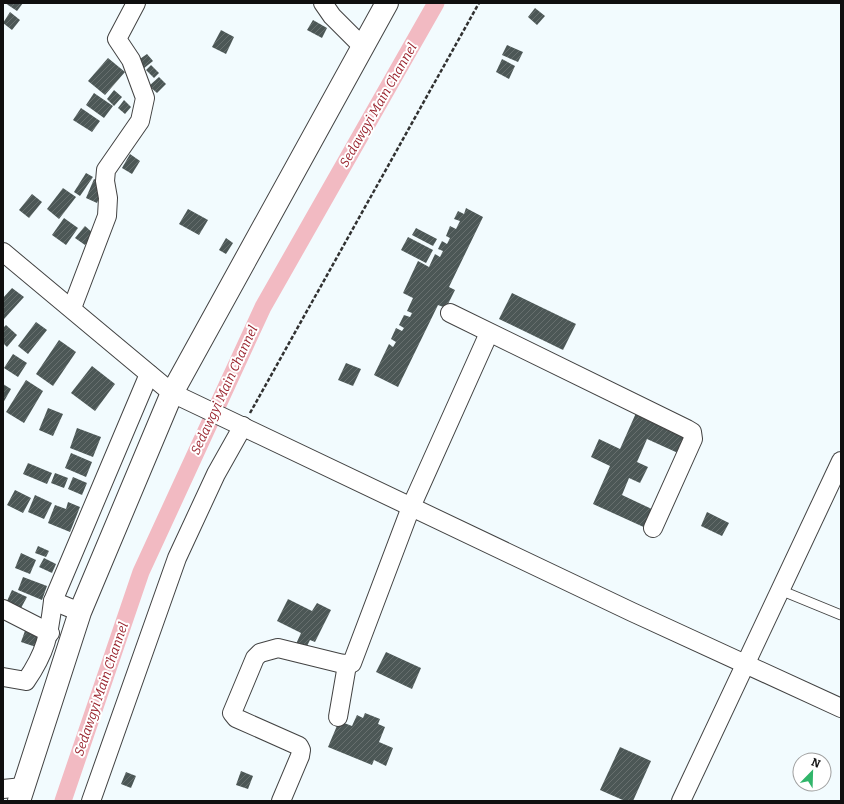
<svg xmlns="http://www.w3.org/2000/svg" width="844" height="804" font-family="Bitter,serif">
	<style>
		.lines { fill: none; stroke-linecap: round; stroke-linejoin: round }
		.canal { stroke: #f2bac2; stroke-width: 17 }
		.building { fill: url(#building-hatch) }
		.service-casing { stroke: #424242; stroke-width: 11 }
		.minor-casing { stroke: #424242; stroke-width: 20 }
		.tertiary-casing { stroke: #424242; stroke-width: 24 }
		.path { stroke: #313131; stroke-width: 2.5; stroke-dasharray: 4 2; stroke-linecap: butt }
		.service { stroke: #fff; stroke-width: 9 }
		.minor { stroke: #fff; stroke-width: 18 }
		.tertiary { stroke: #fff; stroke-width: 22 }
		.labels { text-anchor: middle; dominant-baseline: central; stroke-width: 4; stroke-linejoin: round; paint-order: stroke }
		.water-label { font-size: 13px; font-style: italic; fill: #98212b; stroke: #fff }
	</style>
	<defs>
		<pattern id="building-hatch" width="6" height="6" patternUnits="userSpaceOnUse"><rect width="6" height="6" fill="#4c5756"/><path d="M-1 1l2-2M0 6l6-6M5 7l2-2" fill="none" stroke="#676f6e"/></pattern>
	</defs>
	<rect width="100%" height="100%" fill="#f2fbfe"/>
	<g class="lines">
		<!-- canal -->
		<polyline class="canal" points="63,801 141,572 263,307 436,3"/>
	</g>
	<!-- building -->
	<g class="building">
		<polygon points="5,3 23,3 17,11"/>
		<polygon points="535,8 545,16 537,25 528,17"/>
		<polygon points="10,12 20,20 12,30 3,23"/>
		<polygon points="313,20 327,28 322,38 307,30"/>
		<polygon points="221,30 234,37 226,54 212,47"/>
		<polygon points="507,45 523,52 518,62 502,55"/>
		<polygon points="147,54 153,61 143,69 137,61"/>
		<polygon points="108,58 125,72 105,95 88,81"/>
		<polygon points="502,59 515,66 509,79 496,72"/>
		<polygon points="151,65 159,73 154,78 146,70"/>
		<polygon points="159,77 166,84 157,93 149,86"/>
		<polygon points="114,90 122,97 114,106 107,99"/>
		<polygon points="94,93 113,106 104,118 86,105"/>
		<polygon points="124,100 131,107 125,114 118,108"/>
		<polygon points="81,108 100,121 92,132 73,120"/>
		<polygon points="130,154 140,161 132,174 122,168"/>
		<polygon points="86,173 93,177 80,196 74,192"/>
		<polygon points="94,179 105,184 97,203 86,198"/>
		<polygon points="63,188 76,197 59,219 47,209"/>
		<polygon points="32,194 42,202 29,218 19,210"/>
		<polygon points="466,208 483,217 449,287 455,290 446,308 438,305 398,387 374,375 389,344 393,347 396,342 391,339 396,328 402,331 404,328 399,325 404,315 410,317 412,313 407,311 413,298 403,293 418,261 429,267 435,254 440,257 443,251 438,249 442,241 447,244 450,238 446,236 450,226 456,229 460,221 454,219 458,211 464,214"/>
		<polygon points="188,209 208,220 199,235 179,224"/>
		<polygon points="64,218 78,228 66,245 52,235"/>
		<polygon points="85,226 94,234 85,245 75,238"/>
		<polygon points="416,228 437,239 433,246 412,235"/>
		<polygon points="408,237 433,250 426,263 401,250"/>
		<polygon points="226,238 233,243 226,254 219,250"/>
		<polygon points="12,288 24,297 4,319 3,298"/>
		<polygon points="512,293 576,324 563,350 499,319"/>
		<polygon points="36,322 47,330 28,354 18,346"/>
		<polygon points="6,325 17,335 7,347 3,343 3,328"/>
		<polygon points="59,340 76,352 53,386 36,374"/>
		<polygon points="13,354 27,363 18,377 4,368"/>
		<polygon points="346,363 361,369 353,386 338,380"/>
		<polygon points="92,366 115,384 95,411 71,393"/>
		<polygon points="26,380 43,391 24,423 6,412"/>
		<polygon points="3,384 11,389 3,403"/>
		<polygon points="48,408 63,414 53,436 39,430"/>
		<polygon points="636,413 686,436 678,453 647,439 637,462 648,467 640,483 629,478 622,495 656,511 648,529 593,504 610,466 591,457 599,439 620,449"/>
		<polygon points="77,428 101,437 93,457 70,448"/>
		<polygon points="71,453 92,462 86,477 65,468"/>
		<polygon points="28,463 52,473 47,484 23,474"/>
		<polygon points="55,473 68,478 64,488 51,483"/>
		<polygon points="73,477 87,483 82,495 68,489"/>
		<polygon points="15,490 31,498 23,513 7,505"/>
		<polygon points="35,495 52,503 44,519 28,512"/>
		<polygon points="68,502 80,507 70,532 48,523 55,505 66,509"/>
		<polygon points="707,512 729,523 722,536 701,526"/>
		<polygon points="38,546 49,551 46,557 35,553"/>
		<polygon points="21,553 36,560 30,574 15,568"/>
		<polygon points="44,558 56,564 52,573 39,567"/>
		<polygon points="23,577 47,586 42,600 18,590"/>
		<polygon points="12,590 27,597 21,608 7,601"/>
		<polygon points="288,599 312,611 317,603 331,610 315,642 310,640 306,648 296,644 301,633 277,621"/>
		<polygon points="26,628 41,633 36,647 21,642"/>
		<polygon points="386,652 421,668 412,689 376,672"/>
		<polygon points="365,713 380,719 378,724 385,727 379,742 393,748 386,766 374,760 372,765 328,747 339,721 352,726 357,715 363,718"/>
		<polygon points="620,747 651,761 633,801 625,801 600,790"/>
		<polygon points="241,771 253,776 248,789 236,785"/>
		<polygon points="126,772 136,776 131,788 121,784"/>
	</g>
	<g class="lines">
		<defs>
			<polyline id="service" points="780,590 841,615"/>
			<g id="minor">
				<polyline points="323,3 332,16 362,46"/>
				<polyline points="3,252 172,393 632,612 841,708"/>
				<polyline points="72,308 107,216 108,198 105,181 106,170 140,121 145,98 131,60 117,39 136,3"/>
				<polyline points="450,313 687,429 692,432 693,439 653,528"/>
				<polyline points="53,601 80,612"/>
				<polyline points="3,609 50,633"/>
				<path d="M3,677L26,681C46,652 49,635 53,601L149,374"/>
				<polyline points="338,717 347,665"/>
				<polyline points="3,789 23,787"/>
				<polyline points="91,801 177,558 216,474 243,426"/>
				<polyline points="281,801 300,756 301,750 299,746 236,718 232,713 255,658 260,653 278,648 343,664 352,663 411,507 489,333"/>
				<polyline points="681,801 841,461"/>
			</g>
			<polyline id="tertiary" points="19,801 80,612 172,393 387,3"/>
		</defs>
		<!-- service casing -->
		<use href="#service" class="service-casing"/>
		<!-- minor casing -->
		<use href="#minor" class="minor-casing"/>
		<!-- tertiary casing -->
		<use href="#tertiary" class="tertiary-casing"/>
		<!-- path -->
		<polyline class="path" points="250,413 479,3"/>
		<!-- service -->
		<use href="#service" class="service"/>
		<!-- minor -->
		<use href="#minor" class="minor"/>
		<!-- tertiary -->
		<use href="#tertiary" class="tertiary"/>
	</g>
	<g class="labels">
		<!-- water labels -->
		<g class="water-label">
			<text transform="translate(378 105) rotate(-60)">Sedawgyi Main Channel</text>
			<text transform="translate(224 390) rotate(-65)">Sedawgyi Main Channel</text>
			<text transform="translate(101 689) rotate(-71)">Sedawgyi Main Channel</text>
		</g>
	</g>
	<!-- border -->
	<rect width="844" height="804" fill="none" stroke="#0f0f0f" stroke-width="8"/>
	<!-- north arrow -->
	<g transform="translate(812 772) rotate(23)"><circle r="19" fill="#ffffff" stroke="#9f9f9f"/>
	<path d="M0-3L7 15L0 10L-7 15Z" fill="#31b56a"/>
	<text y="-6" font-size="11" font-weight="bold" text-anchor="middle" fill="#0f0f0f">N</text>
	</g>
</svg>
